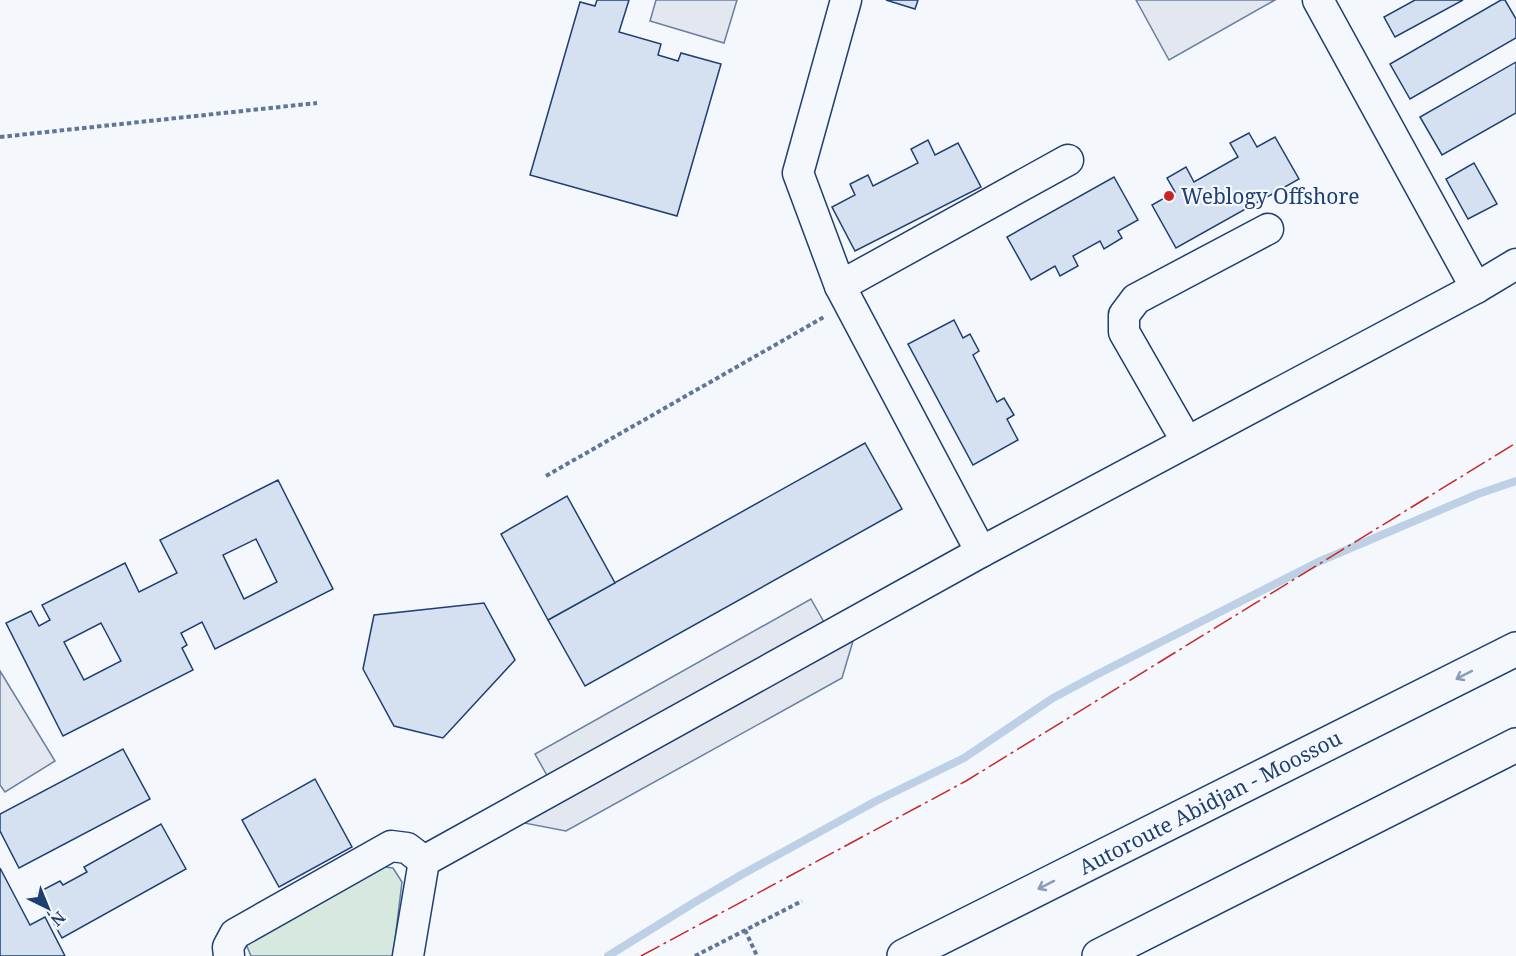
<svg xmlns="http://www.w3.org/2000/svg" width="1516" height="956" font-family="'Noto Serif',serif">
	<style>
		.green { fill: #d7e8df; stroke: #687fa3; stroke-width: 1.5 }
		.parking { fill: #e3e8f0; stroke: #687fa3; stroke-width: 1.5 }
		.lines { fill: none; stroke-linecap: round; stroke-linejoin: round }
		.stream { stroke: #bed0e5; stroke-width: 8 }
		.building { fill: #d5e0f0; stroke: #1d3f73; stroke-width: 1.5; fill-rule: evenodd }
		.minor-casing { stroke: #1d3f73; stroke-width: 33 }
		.highway-casing { stroke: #1d3f73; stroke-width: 36 }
		.path { stroke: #5e769c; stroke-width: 4; stroke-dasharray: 4.5 3; stroke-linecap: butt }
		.minor { stroke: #f4f7fb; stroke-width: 30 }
		.highway { stroke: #f4f7fb; stroke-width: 33 }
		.power { stroke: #c62828; stroke-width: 1.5; stroke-dasharray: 21 4.5 3 4.5; stroke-linecap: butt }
		.oneway { stroke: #889bb7 }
		.poi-dot { fill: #c62828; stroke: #f4f7fb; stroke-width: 2 }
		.labels { text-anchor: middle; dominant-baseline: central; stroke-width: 4.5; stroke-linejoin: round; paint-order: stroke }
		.poi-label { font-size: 21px; fill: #1d3f73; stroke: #f4f7fb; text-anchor: start }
		.street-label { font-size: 21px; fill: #1d3f73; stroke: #f4f7fb }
	</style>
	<rect width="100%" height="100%" fill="#f4f7fb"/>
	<!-- green -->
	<polygon class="green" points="378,866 393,868 402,882 393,956 251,956 246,944"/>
	<!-- parking -->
	<g class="parking">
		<polygon points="656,0 737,0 724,43 650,21"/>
		<polygon points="1136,0 1275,0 1169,60"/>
		<polygon points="811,599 825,624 549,779 535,754"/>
		<polygon points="853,641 842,678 566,831 524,823"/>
		<polygon points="0,671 55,761 5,792 0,785"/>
	</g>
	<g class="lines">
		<!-- stream -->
		<polyline class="stream" points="608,956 695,902 741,875 876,801 964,758 1053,698 1096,675 1318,562 1478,494 1516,481"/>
	</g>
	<!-- building -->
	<g class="building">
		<polygon points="597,0 629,0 619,32 661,44 658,55 678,61 681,53 721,64 677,216 530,175 580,2 595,6"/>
		<polygon points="886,0 918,0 915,9"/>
		<polygon points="1415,0 1463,0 1395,37 1384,17"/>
		<polygon points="1501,0 1505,0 1516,19 1516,38 1410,99 1390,64"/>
		<polygon points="1516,62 1516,113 1442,155 1420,117"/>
		<polygon points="1249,133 1257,147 1275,137 1299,179 1176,248 1152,205 1175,192 1167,178 1186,167 1194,182 1238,157 1230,143"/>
		<polygon points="928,140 935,155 958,143 981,187 855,251 832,207 855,195 850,184 868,175 873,186 918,163 911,149"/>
		<polygon points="1474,163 1497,204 1468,219 1446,179"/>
		<polygon points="1114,177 1138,220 1118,231 1122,238 1104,249 1100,241 1073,256 1078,266 1060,276 1055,266 1031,280 1007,237"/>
		<polygon points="954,320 963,338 970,334 979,351 973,355 997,402 1004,398 1014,415 1007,419 1018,440 973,465 908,344"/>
		<polygon points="865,443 902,509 585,686 548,620"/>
		<path d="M278,480L333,589L215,649L202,622L181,633L187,645L182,648L193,670L63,736L6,623L31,611L39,626L50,620L42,605L125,563L139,592L177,573L160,540ZM256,539L277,582L244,599L223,555ZM101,623L121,661L84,680L64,642Z"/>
		<polygon points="567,496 615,583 548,620 501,534"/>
		<polygon points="484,603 515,660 443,738 394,726 363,669 374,615"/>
		<polygon points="123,749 150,799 19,868 0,831 0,814"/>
		<polygon points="315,779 352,847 279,887 242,820"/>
		<polygon points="161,824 186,869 62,938 37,893 60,881 63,885 87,872 84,867"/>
		<polygon points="0,868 30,925 45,917 65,956 0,956"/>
	</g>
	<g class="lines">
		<defs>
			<g id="minor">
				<polyline points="846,0 798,173 840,286 981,552"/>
				<polyline points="1318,0 1476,288"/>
				<polyline points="840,286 1068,160"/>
				<polyline points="1187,442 1124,332 1124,315 1136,299 1268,229"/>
				<polyline points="229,956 228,947 235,934 391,846 407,848 424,861"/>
				<polyline points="408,956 424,861 981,552 1476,288 1516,264"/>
			</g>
			<g id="highway">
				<polyline points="904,956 1516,649"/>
				<polyline points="1099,956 1516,745"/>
			</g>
		</defs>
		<!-- minor casing -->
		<use href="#minor" class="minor-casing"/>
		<!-- highway casing -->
		<use href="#highway" class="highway-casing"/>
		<!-- path -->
		<g class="path">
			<polyline points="0,137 317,103"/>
			<polyline points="546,476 824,317"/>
			<polyline points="745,930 757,956"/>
			<polyline points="695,956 802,901"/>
		</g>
		<!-- minor -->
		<use href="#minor" class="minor"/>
		<!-- highway -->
		<use href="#highway" class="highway"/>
		<!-- power -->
		<polyline class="power" points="641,956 966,781 1516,443"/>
	</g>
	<!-- one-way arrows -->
	<defs><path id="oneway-shaft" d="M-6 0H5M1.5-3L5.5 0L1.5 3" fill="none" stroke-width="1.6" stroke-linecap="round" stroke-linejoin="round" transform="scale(1.5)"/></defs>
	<g class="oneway">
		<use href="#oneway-shaft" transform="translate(1464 675) rotate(153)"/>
		<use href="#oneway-shaft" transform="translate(1046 885) rotate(153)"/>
	</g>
	<!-- markers -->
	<circle class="poi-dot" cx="1169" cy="196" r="6"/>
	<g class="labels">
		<!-- poi labels -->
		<g class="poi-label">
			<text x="1181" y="196">Weblogy Offshore</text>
		</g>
		<!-- street labels -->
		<g class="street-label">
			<text transform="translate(1210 802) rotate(-27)">Autoroute Abidjan - Moossou</text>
		</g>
	</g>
	<!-- north arrow -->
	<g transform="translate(48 908) rotate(137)" stroke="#f4f7fb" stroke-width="4.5" paint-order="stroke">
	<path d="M0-4.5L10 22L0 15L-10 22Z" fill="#1d3f73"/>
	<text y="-9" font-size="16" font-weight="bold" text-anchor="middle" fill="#1d3f73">N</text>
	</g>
</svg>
